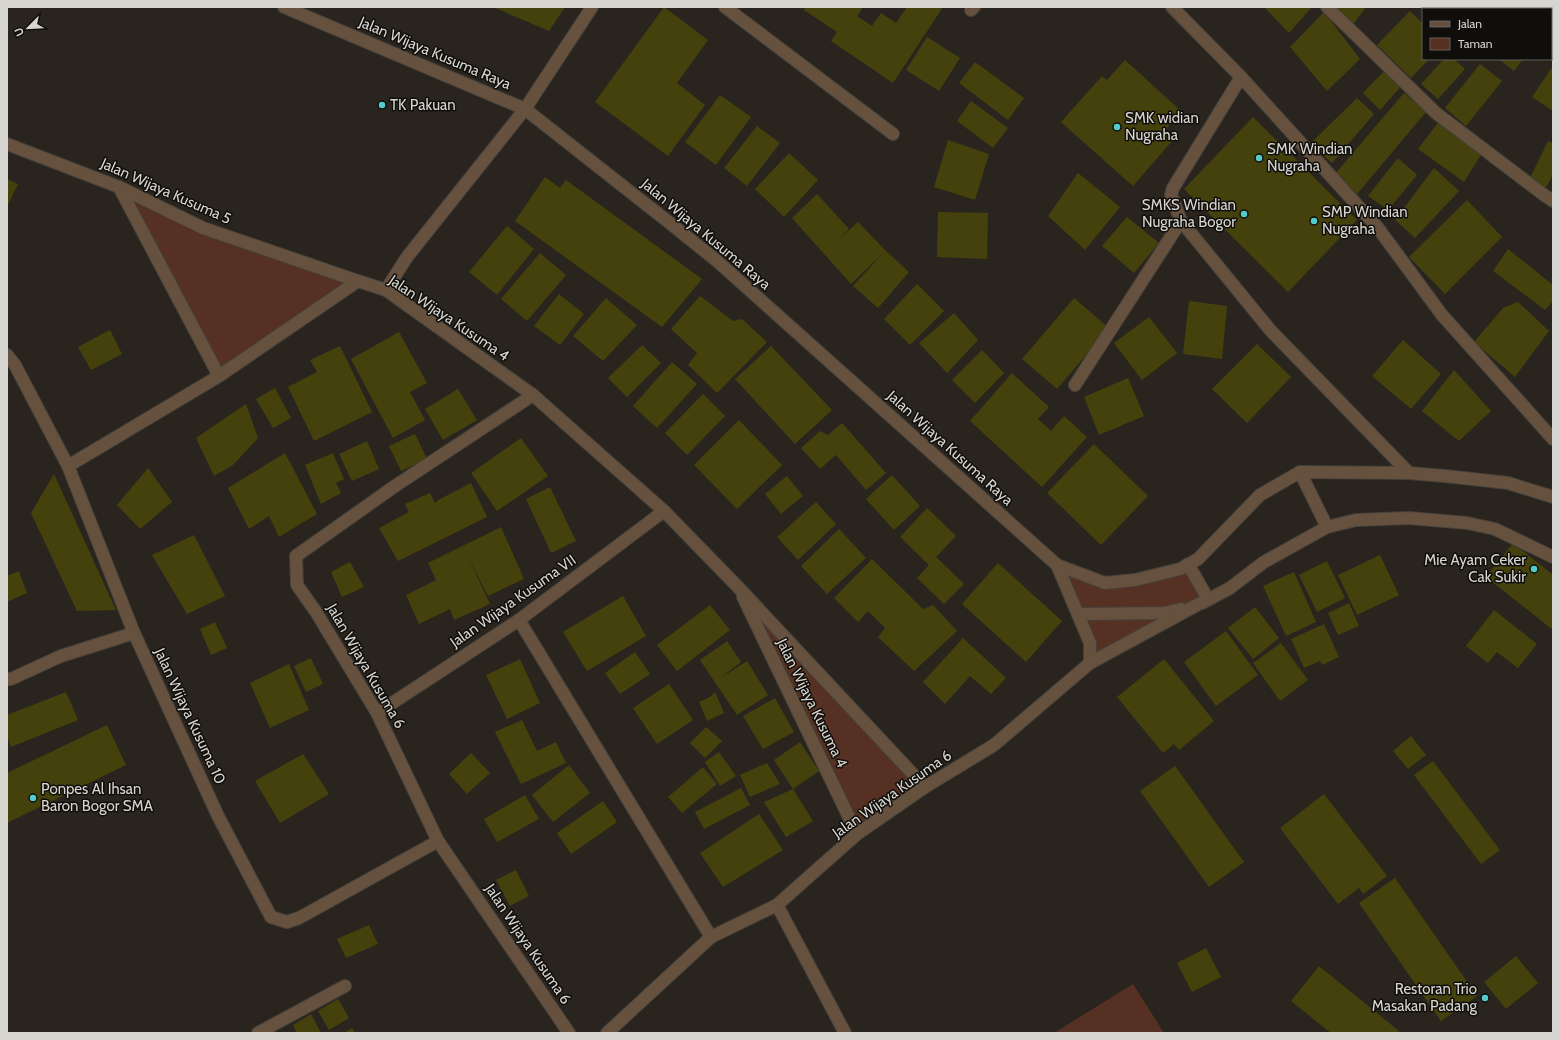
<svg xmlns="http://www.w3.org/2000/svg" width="1560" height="1040" font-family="Cabin,sans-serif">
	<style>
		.green { fill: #563022 }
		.building { fill: #44410d }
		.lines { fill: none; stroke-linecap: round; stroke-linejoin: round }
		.street-casing { stroke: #45413a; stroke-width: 14 }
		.street { stroke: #66513f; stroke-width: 12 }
		.poi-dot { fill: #53cdcb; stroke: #100e0b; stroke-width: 1.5 }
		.labels { text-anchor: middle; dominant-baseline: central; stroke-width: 3; stroke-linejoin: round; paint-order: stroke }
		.street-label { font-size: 15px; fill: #d7d5d0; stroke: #100e0b }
		.poi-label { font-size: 15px; fill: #d7d5d0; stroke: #100e0b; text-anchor: start }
	</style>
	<rect width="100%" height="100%" fill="#29251e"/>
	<!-- green -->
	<g class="green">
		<polygon points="119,187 203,228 358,281 219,376"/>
		<polygon points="1188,564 1208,599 1090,663 1090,643 1057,565 1105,583"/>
		<polygon points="738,587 925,787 857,834"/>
		<polygon points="1133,984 1164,1033 1054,1033"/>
	</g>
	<!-- building -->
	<g class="building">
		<polygon points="493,7 565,7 549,31"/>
		<polygon points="664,7 708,40 677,83 705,105 668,156 595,102"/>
		<polygon points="805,7 860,7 862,9 857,16 872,26 881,13 896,23 907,7 943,7 893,83 831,41 837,32 804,10"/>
		<polygon points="1264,7 1312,7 1289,33"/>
		<polygon points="1332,7 1366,7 1351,27"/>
		<polygon points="1465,7 1500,7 1499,9 1464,9"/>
		<polygon points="1410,11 1423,24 1423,59 1429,59 1411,78 1377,45"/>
		<polygon points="1324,12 1360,59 1327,91 1290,47"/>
		<polygon points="927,37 960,58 939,91 906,70"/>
		<polygon points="1444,59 1454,59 1465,69 1438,99 1421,84"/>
		<polygon points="1499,59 1523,59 1514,71"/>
		<polygon points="1125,60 1182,112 1164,131 1173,140 1133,186 1061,122 1102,76 1107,80"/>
		<polygon points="975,62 1024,98 1008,120 959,83"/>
		<polygon points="1480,64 1502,81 1466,126 1445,108"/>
		<polygon points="1553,66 1553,111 1532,97"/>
		<polygon points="1386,69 1403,84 1380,110 1363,93"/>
		<polygon points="1404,93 1426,112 1357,194 1334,175"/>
		<polygon points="720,95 751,117 716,165 685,142"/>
		<polygon points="1357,98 1374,114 1332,163 1310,144"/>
		<polygon points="971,101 1008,128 993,148 957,121"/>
		<polygon points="1253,117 1357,220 1288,292 1184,189"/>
		<polygon points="1440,120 1482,153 1464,182 1418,149"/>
		<polygon points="757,126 780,143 747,186 724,168"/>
		<polygon points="948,140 989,154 975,200 934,187"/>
		<polygon points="1548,141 1553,143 1553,174 1546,188 1529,180"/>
		<polygon points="789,153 818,180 784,217 755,189"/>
		<polygon points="1398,158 1417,175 1388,210 1368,196"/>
		<polygon points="1434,168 1459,191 1415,238 1395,220"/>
		<polygon points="1078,173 1120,207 1085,250 1048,216"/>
		<polygon points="545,177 560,188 566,180 702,279 662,327 515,221"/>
		<polygon points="7,179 18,184 7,207"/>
		<polygon points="817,194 849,229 836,242 858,222 885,250 909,272 878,308 853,286 883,253 851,284 792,218"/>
		<polygon points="1467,200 1502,237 1445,294 1409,257"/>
		<polygon points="938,212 988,213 987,259 937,257"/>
		<polygon points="1127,217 1159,243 1134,273 1102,246"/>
		<polygon points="507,226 534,249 497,295 469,272"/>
		<polygon points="1508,249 1553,285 1553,301 1545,310 1493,271"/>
		<polygon points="540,253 566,275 527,321 501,299"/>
		<polygon points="917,284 944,311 910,345 884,319"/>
		<polygon points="559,294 584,314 560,345 534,326"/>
		<polygon points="700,296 733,321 742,319 767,342 717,393 688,365 697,353 671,329"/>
		<polygon points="606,298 637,325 603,361 573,336"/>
		<polygon points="1074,298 1109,328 1057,389 1022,359"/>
		<polygon points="1189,301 1227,306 1222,359 1183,354"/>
		<polygon points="1518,302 1549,331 1515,377 1474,342 1503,308"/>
		<polygon points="954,313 978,340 947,373 919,343"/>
		<polygon points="1149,317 1177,353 1142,380 1114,343"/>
		<polygon points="110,330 122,354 91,370 78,347"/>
		<polygon points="399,332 427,383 410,392 425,420 393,438 351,359"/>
		<polygon points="1403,340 1441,374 1411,409 1372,376"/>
		<polygon points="1257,344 1291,377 1247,423 1212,389"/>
		<polygon points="642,345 661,363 627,397 608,378"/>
		<polygon points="340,346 372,412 314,441 288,387 317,372 310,360"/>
		<polygon points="771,346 832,410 795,444 735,379"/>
		<polygon points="982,350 1004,373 975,403 952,380"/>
		<polygon points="672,362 697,384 657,428 633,406"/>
		<polygon points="1454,370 1491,411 1459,441 1422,411"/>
		<polygon points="1012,373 1049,407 1038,419 1051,431 1064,416 1087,437 1042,487 970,421"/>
		<polygon points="1128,378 1144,416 1099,435 1084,397"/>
		<polygon points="275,388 291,418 273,428 256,399"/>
		<polygon points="458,389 477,420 443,440 425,409"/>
		<polygon points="703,394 725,416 687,455 665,433"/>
		<polygon points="246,404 258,438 233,465 214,476 196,438"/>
		<polygon points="739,420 782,465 737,509 694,465"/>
		<polygon points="842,423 886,473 866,490 836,455 820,469 801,448 820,431 828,435"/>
		<polygon points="415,434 427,459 401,471 389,446"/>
		<polygon points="521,438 548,476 497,511 471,473"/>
		<polygon points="367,441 379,469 352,481 339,454"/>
		<polygon points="1094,444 1148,496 1101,545 1047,493"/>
		<polygon points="285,453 317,514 279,537 269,516 249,529 228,488"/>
		<polygon points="333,453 344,479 336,483 341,493 321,504 305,465"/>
		<polygon points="148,468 172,502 140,529 117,505"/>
		<polygon points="54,474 116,610 77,611 31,513"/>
		<polygon points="892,475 920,506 894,530 866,499"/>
		<polygon points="787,476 803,496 781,514 765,494"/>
		<polygon points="471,483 487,517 398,561 379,528 409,512 405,504 430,493 435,503 440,499"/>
		<polygon points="550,487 576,541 551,553 526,499"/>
		<polygon points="816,502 836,524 798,560 777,537"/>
		<polygon points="927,508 956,536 936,557 964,584 944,604 917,578 929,565 900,537"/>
		<polygon points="501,527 524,579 488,596 468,557 490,604 454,620 450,609 419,624 406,595 436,580 428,563"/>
		<polygon points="839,529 866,558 827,594 801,566"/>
		<polygon points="194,535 225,596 187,614 152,555"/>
		<polygon points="1513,543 1553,575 1553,630 1486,577"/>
		<polygon points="1380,555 1399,595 1357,615 1338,575"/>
		<polygon points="872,559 923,609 933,605 957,631 914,671 878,637 885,628 868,611 858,622 834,598"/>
		<polygon points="1327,561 1345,598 1317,612 1299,575"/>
		<polygon points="350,562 364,587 342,597 331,572"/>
		<polygon points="998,563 1062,621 1026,662 962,604"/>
		<polygon points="19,571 27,593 7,602 7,576"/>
		<polygon points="1294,572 1316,622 1286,636 1263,586"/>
		<polygon points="623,596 646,636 587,671 563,632"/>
		<polygon points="1349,603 1359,626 1338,635 1328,613"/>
		<polygon points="710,605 730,630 677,671 657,645"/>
		<polygon points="1255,607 1279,638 1253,659 1228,628"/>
		<polygon points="1494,610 1537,644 1518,668 1497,652 1488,663 1466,646"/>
		<polygon points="215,622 227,648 211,655 200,629"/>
		<polygon points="1324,624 1339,657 1322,665 1320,661 1304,668 1291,639"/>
		<polygon points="1226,631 1258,675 1216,706 1184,662"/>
		<polygon points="963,638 1006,678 991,694 970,676 945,704 923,682"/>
		<polygon points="727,641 741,662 719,679 747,661 768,695 737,715 700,660"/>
		<polygon points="1281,643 1308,680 1280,701 1253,663"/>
		<polygon points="635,652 650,674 620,694 605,673"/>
		<polygon points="311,658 323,684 306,692 294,666"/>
		<polygon points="520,659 540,703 507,719 486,675"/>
		<polygon points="1164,659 1214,721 1179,750 1174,744 1163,753 1117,697"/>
		<polygon points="289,664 309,710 270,728 250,683"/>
		<polygon points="669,684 693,720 657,744 633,708"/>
		<polygon points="66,692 78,720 11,747 7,736 7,715"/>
		<polygon points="715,692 724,713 707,721 699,702 710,697"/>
		<polygon points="775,698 794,732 763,749 743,716"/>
		<polygon points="522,720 537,751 556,742 566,763 521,784 495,732"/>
		<polygon points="107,725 126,765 7,823 7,773"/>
		<polygon points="706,727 722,741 705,758 690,743"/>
		<polygon points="1411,736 1426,755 1408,769 1393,751"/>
		<polygon points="800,742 819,771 793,789 774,760"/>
		<polygon points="719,752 736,776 720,786 705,762"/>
		<polygon points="471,753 490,773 467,794 449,774"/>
		<polygon points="303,754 329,794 280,823 255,781"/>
		<polygon points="1433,761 1500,850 1481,864 1414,775"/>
		<polygon points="767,763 780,784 750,797 740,775"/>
		<polygon points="569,765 590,793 553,822 532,795"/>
		<polygon points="1175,766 1244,862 1209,887 1140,791"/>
		<polygon points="703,767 717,784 682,813 668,797"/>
		<polygon points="741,788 750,805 704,829 695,812"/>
		<polygon points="793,789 813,821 786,837 764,802"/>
		<polygon points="1324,794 1387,876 1363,894 1359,888 1338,904 1280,828"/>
		<polygon points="525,795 539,819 497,842 484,819"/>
		<polygon points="603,801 617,822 571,854 557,833"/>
		<polygon points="759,814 783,850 723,887 700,853"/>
		<polygon points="516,870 529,896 510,906 496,880"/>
		<polygon points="1395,878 1477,996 1441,1021 1359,903"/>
		<polygon points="369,925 378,944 346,958 337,939"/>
		<polygon points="1206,948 1221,977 1192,992 1177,963"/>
		<polygon points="1516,956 1538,983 1506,1009 1484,982"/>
		<polygon points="1319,966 1399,1031 1398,1033 1331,1033 1291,1001"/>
		<polygon points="338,999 349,1018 329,1030 318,1011"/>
		<polygon points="311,1014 321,1033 297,1033 293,1025"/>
		<polygon points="352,1028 355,1033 344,1033"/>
	</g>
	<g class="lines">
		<defs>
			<g id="street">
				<polyline points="284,7 525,109 671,224 717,261 1057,565 1090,643 1090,663"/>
				<polyline points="725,7 893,134"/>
				<polyline points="1172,7 1241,77 1378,228 1442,315 1553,439"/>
				<polyline points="1327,7 1436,113 1544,195 1553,201"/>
				<polyline points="971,10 974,7"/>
				<polyline points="1551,39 1553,40"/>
				<polyline points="1241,77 1173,188 1171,195 1181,221 1271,331 1409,473"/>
				<polyline points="7,144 119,187 203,228 358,281"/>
				<polyline points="119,187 219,376"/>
				<polyline points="386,290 407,257 525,109 592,7"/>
				<polyline points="7,355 15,365 68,466 134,633 218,816 271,917 287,922 299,918 438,841"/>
				<polyline points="1075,385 1181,221"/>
				<polyline points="533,395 395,486 296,556 297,585 316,612 377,713 438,841 569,1033"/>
				<polyline points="68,466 219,376 358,281 386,290 533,395 664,511 738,587 925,787"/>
				<polyline points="1300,472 1327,527"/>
				<polyline points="1057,565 1105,583 1135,580 1180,569 1198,559 1260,495 1300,472 1409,473 1445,476 1508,483 1553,497"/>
				<polyline points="743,597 857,834"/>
				<polyline points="1202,603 1230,588 1264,562 1327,527 1356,520 1409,518 1467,523 1495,529 1553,557"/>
				<polyline points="1079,614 1163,613 1181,609"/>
				<polyline points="519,620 711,937"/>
				<polyline points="7,679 11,679 61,656 134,633"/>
				<polyline points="377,713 519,620 664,511"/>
				<polyline points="777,905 845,1033"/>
				<polyline points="258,1033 345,986"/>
				<polyline points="607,1033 711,937 777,905 857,834 925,787 994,745 1090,663 1208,599 1188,564"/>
			</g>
		</defs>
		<!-- street casing -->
		<use href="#street" class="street-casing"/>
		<!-- street -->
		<use href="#street" class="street"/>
	</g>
	<!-- markers -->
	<g class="poi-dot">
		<circle cx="382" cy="105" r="4"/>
		<circle cx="1117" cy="127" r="4"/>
		<circle cx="1259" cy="158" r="4"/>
		<circle cx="1244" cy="214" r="4"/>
		<circle cx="1314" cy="221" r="4"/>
		<circle cx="1534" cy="569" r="4"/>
		<circle cx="33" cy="798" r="4"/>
		<circle cx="1485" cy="998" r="4"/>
	</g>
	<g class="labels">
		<!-- street labels -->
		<g class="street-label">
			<text transform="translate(435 53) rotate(23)">Jalan Wijaya Kusuma Raya</text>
			<text transform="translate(166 191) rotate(24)">Jalan Wijaya Kusuma 5</text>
			<text transform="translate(706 234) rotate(40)">Jalan Wijaya Kusuma Raya</text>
			<text transform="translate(449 318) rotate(34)">Jalan Wijaya Kusuma 4</text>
			<text transform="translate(950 448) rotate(42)">Jalan Wijaya Kusuma Raya</text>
			<text transform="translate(513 601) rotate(-35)">Jalan Wijaya Kusuma VII</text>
			<text transform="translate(366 666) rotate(60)">Jalan Wijaya Kusuma 6</text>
			<text transform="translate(812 703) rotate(64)">Jalan Wijaya Kusuma 4</text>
			<text transform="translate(190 716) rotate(65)">Jalan Wijaya Kusuma 10</text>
			<text transform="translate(892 794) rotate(-35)">Jalan Wijaya Kusuma 6</text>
			<text transform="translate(528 944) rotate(56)">Jalan Wijaya Kusuma 6</text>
		</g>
		<!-- poi labels -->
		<g class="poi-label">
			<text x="390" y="105">TK Pakuan</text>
			<text x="1125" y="118">SMK widian<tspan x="1125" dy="17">Nugraha</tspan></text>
			<text x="1267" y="149">SMK Windian<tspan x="1267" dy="17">Nugraha</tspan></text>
			<text x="1236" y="205" text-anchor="end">SMKS Windian<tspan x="1236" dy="17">Nugraha Bogor</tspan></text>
			<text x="1322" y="212">SMP Windian<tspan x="1322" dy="17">Nugraha</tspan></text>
			<text x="1526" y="560" text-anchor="end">Mie Ayam Ceker<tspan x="1526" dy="17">Cak Sukir</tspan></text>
			<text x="41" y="789">Ponpes Al Ihsan<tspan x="41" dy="17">Baron Bogor SMA</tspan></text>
			<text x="1477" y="989" text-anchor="end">Restoran Trio<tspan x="1477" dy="17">Masakan Padang</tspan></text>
		</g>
	</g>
	<!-- border -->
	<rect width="1560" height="1040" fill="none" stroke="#d7d5d0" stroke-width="16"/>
	<!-- legend -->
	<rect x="1422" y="8" width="130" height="52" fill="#100e0b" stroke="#605e5a"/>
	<rect x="1430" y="21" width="20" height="6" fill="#66513f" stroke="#605e5a"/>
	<text x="1458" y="28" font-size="12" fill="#d7d5d0">Jalan</text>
	<rect x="1430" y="38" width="20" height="12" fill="#563022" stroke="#605e5a"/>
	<text x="1458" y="48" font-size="12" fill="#d7d5d0">Taman</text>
	<!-- north arrow -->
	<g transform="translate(28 28) rotate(246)" stroke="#100e0b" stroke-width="3" paint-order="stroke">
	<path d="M0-3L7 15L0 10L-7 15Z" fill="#d7d5d0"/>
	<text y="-6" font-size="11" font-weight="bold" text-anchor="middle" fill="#d7d5d0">U</text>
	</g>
</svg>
